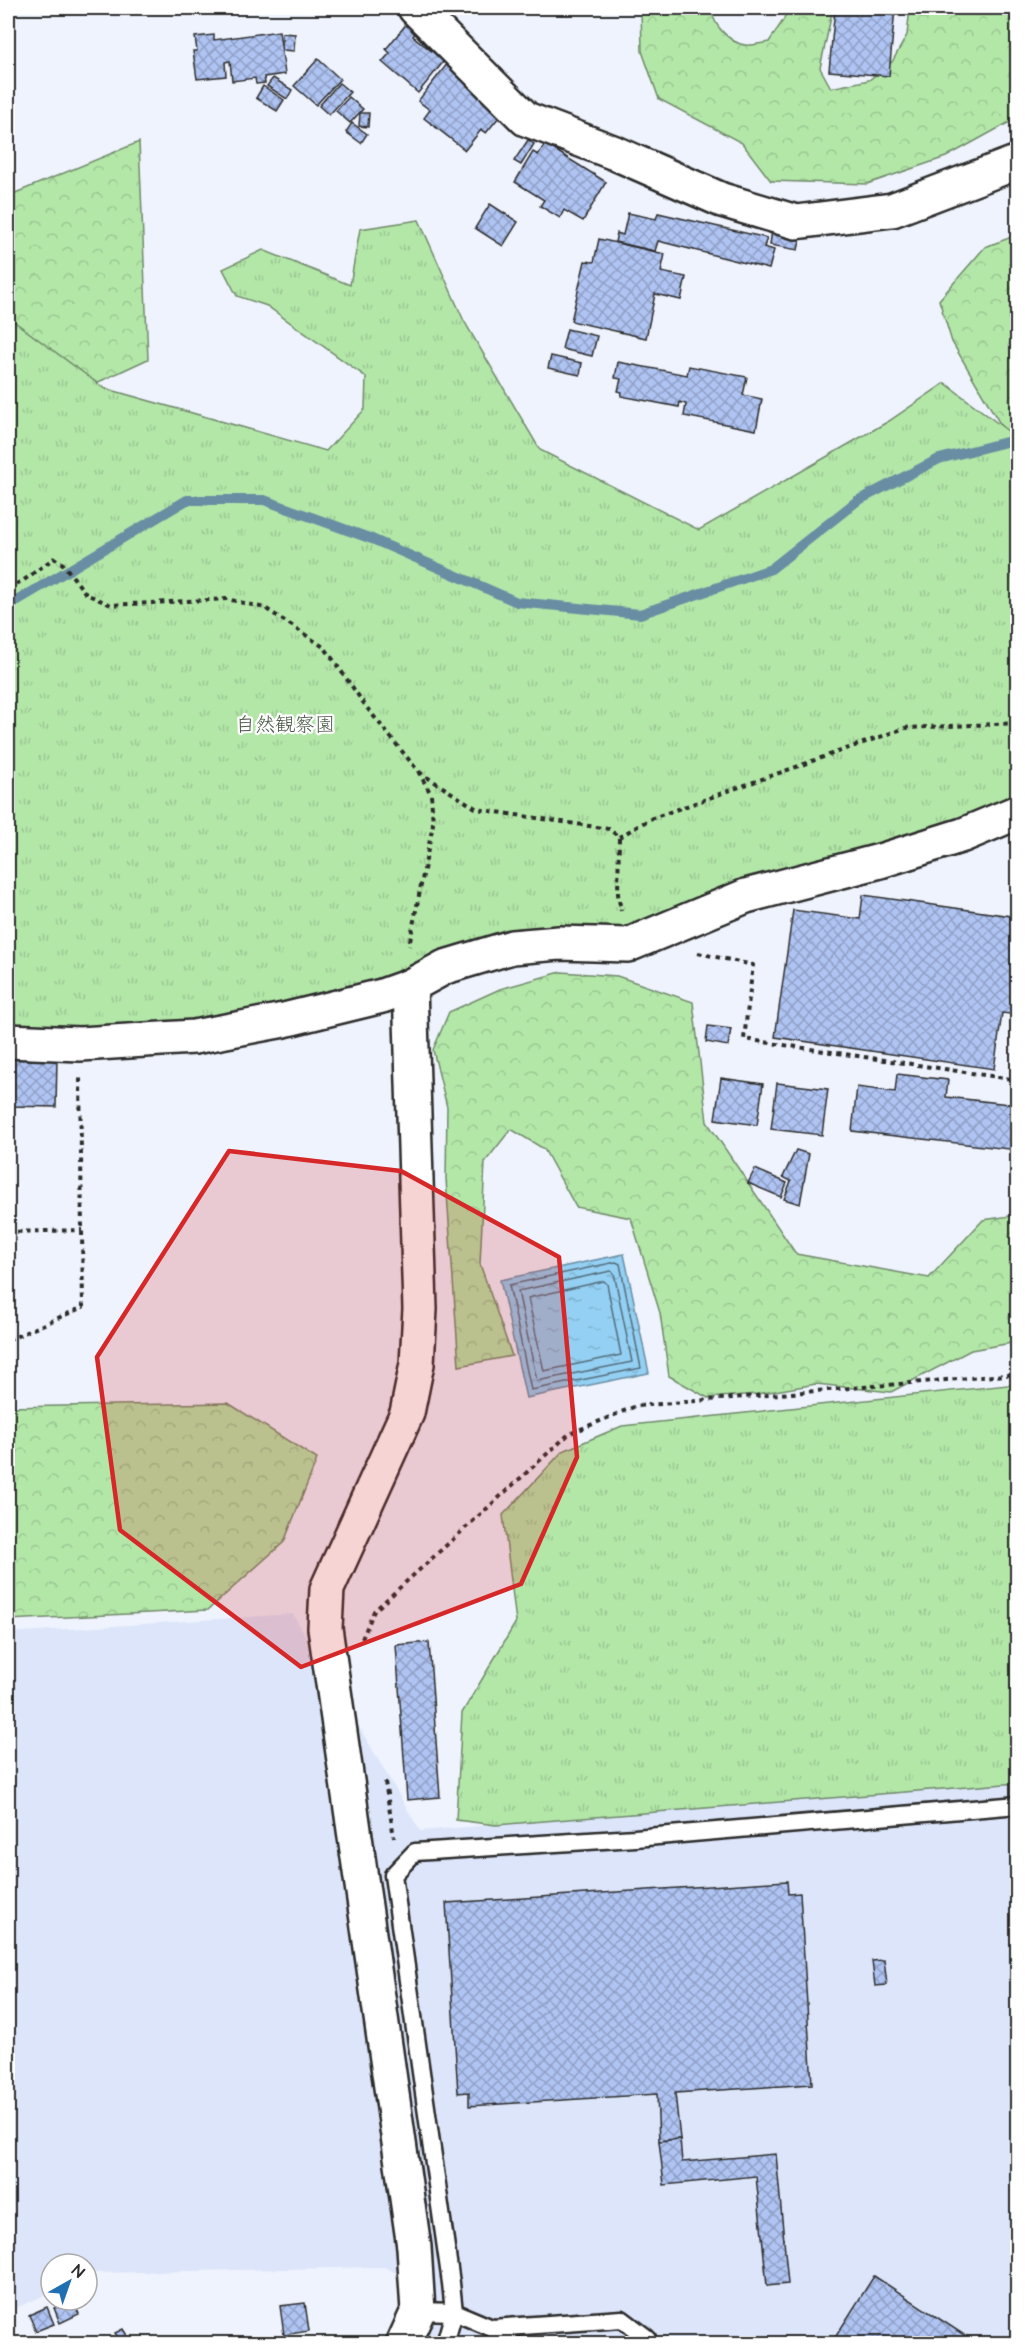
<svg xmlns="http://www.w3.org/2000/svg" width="1025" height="2351" font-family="'Architects Daughter','Klee One',sans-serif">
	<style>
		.built { fill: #dce5fa }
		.forest { fill: url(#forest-crowns); stroke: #6f896a; stroke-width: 1.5 }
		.park { fill: url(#park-tufts); stroke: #6f896a; stroke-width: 1.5 }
		.water { fill: url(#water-ripples); stroke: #698ea3; stroke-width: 1.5 }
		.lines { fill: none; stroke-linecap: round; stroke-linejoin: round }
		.shore { stroke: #556d7b; stroke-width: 1.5 }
		.stream { stroke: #698ea3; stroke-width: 10 }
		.building { fill: url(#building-cross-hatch); stroke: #2b2b2b; stroke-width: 1.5 }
		.lane-casing { stroke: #2b2b2b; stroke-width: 21 }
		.street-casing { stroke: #2b2b2b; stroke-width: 38 }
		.path { stroke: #2b2b2b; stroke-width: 4; stroke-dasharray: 4.5 4.5; stroke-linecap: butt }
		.lane { stroke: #fff; stroke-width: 16 }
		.street { stroke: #fff; stroke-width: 33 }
		.marked { fill: #d62828; fill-opacity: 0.2; stroke: #d62828; stroke-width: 4.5; stroke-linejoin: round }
		.labels { text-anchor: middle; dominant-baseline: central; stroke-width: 4.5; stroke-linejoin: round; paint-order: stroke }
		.park-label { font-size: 20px; fill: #4d5a4a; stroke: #fff }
	</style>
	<defs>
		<pattern id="forest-crowns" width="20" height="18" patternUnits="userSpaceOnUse" patternTransform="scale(1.5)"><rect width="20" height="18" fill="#b3e7a8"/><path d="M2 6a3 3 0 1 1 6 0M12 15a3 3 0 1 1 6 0" fill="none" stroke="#9ac691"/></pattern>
		<pattern id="park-tufts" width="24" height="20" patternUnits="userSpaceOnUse" patternTransform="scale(1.5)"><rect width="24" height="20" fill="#b3e7a8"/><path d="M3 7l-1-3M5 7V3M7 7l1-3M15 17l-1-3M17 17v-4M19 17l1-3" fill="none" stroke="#9ac691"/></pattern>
		<pattern id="water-ripples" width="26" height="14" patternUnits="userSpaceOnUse" patternTransform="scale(1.5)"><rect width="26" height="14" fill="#93d0f3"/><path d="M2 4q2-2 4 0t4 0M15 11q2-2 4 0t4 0" fill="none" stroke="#7fb3d0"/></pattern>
		<pattern id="building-cross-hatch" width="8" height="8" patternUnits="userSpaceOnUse" patternTransform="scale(1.5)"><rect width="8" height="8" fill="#afc4f3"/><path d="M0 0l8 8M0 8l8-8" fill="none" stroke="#8f9fc5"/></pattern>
	</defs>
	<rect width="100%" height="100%" fill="#eff3fd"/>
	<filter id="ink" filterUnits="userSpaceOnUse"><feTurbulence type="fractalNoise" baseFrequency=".0167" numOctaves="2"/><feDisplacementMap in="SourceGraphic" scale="12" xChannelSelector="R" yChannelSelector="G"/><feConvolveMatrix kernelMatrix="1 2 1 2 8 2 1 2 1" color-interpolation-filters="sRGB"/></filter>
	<g filter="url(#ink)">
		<!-- built -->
		<polygon class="built" points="293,1614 420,1831 1017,1780 1017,2343 423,2343 429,2328 433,2291 384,2267 94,2273 87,2276 87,2264 51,2264 51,2292 8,2312 8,1633"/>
		<!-- forest -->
		<g class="forest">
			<path d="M641,8H713C710,23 730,43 745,45C752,46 762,43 769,42L784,19L787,8H833L820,68L831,88L869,80L892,62L907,35L910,8H1017V118L946,157L867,184L771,181L742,143L659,99L642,51Z"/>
			<polygon points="139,142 148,359 8,424 8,196"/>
			<polygon points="1017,235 1017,453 952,342 939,300 985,247"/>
			<polygon points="561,972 617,976 693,1002 707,1122 796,1254 929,1278 983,1220 1017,1215 1017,1342 971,1350 891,1392 816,1384 757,1394 708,1398 669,1376 660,1313 631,1218 576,1207 544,1149 511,1129 485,1162 480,1264 512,1356 459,1366 446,1179 447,1107 433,1050 449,1012 500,989"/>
			<polygon points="228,1403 317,1459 284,1542 208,1610 8,1620 8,1407"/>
		</g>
		<!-- park -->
		<g class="park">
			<polygon points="419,220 464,321 540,450 699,530 889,421 945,383 1017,438 1017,802 620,937 372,994 183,1029 8,1031 8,317 104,388 326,451 365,409 366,377 267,306 237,296 223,269 263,250 350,285 360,229"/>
			<polygon points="1017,1384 1017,1783 496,1825 456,1820 462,1713 516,1622 503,1515 563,1451 622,1426"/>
		</g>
		<!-- water -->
		<polygon class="water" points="624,1254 649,1373 526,1398 500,1280"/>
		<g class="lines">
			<!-- shore -->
			<g class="shore">
				<polygon points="616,1262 620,1264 641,1368 531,1390 509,1285"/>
				<polygon points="611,1271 614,1273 632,1362 537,1381 518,1291"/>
				<polygon points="604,1281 607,1284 621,1355 544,1371 528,1298"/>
			</g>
			<!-- stream -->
			<polyline class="stream" points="8,606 187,500 264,500 372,539 517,602 640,614 771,569 857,501 939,459 1018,439"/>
		</g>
		<!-- building -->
		<g class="building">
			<polygon points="835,8 895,8 889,76 829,71"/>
			<polygon points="408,22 417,30 413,36 444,61 418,93 382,62 390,53 386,49"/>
			<polygon points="279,31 285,74 264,77 265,83 256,84 255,78 232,81 230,61 225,62 226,76 197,79 193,51 197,51 195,37 214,35 214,40"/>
			<polygon points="282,33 295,34 294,51 282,50"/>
			<polygon points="318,59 340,79 316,105 294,86"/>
			<polygon points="448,63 503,112 486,133 481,130 465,150 424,118 430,110 418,101"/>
			<polygon points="273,78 292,90 287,99 267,86"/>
			<polygon points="339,83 350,92 329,115 319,106"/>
			<polygon points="263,86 284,100 277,111 256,98"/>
			<polygon points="349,97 363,109 350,123 336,111"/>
			<polygon points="360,113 369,113 368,127 359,126"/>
			<polygon points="352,123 367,134 361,143 346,132"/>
			<polygon points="528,140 534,144 521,165 514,161"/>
			<polygon points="545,144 606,182 583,221 564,210 560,218 540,206 544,200 515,182 533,152 538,155"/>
			<polygon points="490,204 518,222 503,246 475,228"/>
			<polygon points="628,213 656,219 658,213 767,238 764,247 774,250 769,269 658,241 655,251 615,242 617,233 623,235"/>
			<polygon points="772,230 801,236 798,250 770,245"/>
			<polygon points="599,239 665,254 661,272 686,277 681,300 655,294 646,338 571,321 585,261 594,262"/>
			<polygon points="567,329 597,336 592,356 562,349"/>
			<polygon points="551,356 582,363 580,375 548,368"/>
			<polygon points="618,362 687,375 689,366 747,377 743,395 762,399 756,430 684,416 686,404 682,403 680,402 679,407 621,396 622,392 618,391 621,379 615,378"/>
			<polygon points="863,895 1018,917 1018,1015 1002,1013 994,1069 775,1037 793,910 860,919"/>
			<polygon points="708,1026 731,1029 728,1046 706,1042"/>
			<polygon points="8,1057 57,1058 56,1107 8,1106"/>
			<polygon points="897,1074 948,1080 946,1097 1018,1105 1018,1150 852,1131 857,1087 895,1092"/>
			<polygon points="721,1078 763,1084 757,1125 715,1119"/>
			<polygon points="777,1083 828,1089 822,1135 771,1129"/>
			<polygon points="796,1150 809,1154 800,1204 784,1199 791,1181 783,1177"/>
			<polygon points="755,1169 787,1183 781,1197 748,1183"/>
			<polygon points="429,1642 440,1797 407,1800 396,1645"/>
			<polygon points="787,1881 788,1894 800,1893 812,2084 675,2093 680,2139 659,2141 657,2094 469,2106 469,2092 458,2093 446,1903"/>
			<polygon points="884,1960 887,1985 875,1986 872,1961"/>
			<polygon points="680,2139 682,2162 776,2154 788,2284 767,2286 756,2176 664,2185 659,2141"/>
			<polygon points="874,2276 978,2344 831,2344"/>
			<polygon points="70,2302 72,2305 75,2305 79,2314 60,2323 54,2308"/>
			<polygon points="305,2303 309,2331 284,2335 280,2306"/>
			<polygon points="47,2307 54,2324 36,2331 29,2315"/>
			<polygon points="123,2329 130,2340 124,2344 122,2344 115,2333"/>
		</g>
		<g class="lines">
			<defs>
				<g id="lane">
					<polyline points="418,2311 454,2312 492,2328 514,2344"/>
					<polyline points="492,2328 622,2319 647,2338 648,2344"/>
					<polyline points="445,2344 454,2312 451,2283 393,1875 415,1852 635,1838 1018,1805"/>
				</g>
				<g id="street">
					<polyline points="415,8 526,119 615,153 722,200 796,222 892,210 1018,162"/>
					<polyline points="8,1041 80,1044 194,1037 284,1020 382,996 410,986 445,967 512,947 559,943 628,945 746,896 880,861 963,835 1018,812"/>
					<polyline points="403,2344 418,2311 414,2247 325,1628 327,1589 407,1413 417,1364 420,1309 410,986"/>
				</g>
			</defs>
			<!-- lane casing -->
			<use href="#lane" class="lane-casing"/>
			<!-- street casing -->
			<use href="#street" class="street-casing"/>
			<!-- path -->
			<g class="path">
				<polyline points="8,588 24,580 54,558 63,564 86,594 111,605 227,599 265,608 325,648 367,708 418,771 431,794 433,824 409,946"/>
				<polyline points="419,772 477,809 609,829 619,837 618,894 621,911"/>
				<polyline points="619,837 650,819 905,728 1018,723"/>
				<polyline points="698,953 753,965 744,1039 1018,1080"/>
				<polyline points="8,1232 82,1230"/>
				<polyline points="8,1340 83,1307 80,1078"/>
				<polyline points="362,1639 374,1611 569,1434 636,1406 1018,1374"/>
				<polyline points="385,1782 394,1837"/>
			</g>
			<!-- lane -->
			<use href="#lane" class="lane"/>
			<!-- street -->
			<use href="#street" class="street"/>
		</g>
	</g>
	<!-- marked area -->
	<path class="marked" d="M229,1151L401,1171L559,1257L577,1457L521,1584L301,1667L120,1530L97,1357Z"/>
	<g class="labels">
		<!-- park labels -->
		<g class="park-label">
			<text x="285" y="725">自然観察園</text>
		</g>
	</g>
	<!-- margin -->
	<rect width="1025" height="2351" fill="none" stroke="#fff" stroke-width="30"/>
	<rect x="15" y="15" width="995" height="2321" fill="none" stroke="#2b2b2b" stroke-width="2" filter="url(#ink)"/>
	<!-- north arrow -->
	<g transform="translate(69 2282) rotate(40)"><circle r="28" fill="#ffffff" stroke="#aaaaaa" stroke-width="1.5"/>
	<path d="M0-4.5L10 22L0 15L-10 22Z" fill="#1f6fb2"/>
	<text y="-9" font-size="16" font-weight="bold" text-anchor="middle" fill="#2b2b2b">N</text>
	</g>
</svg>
